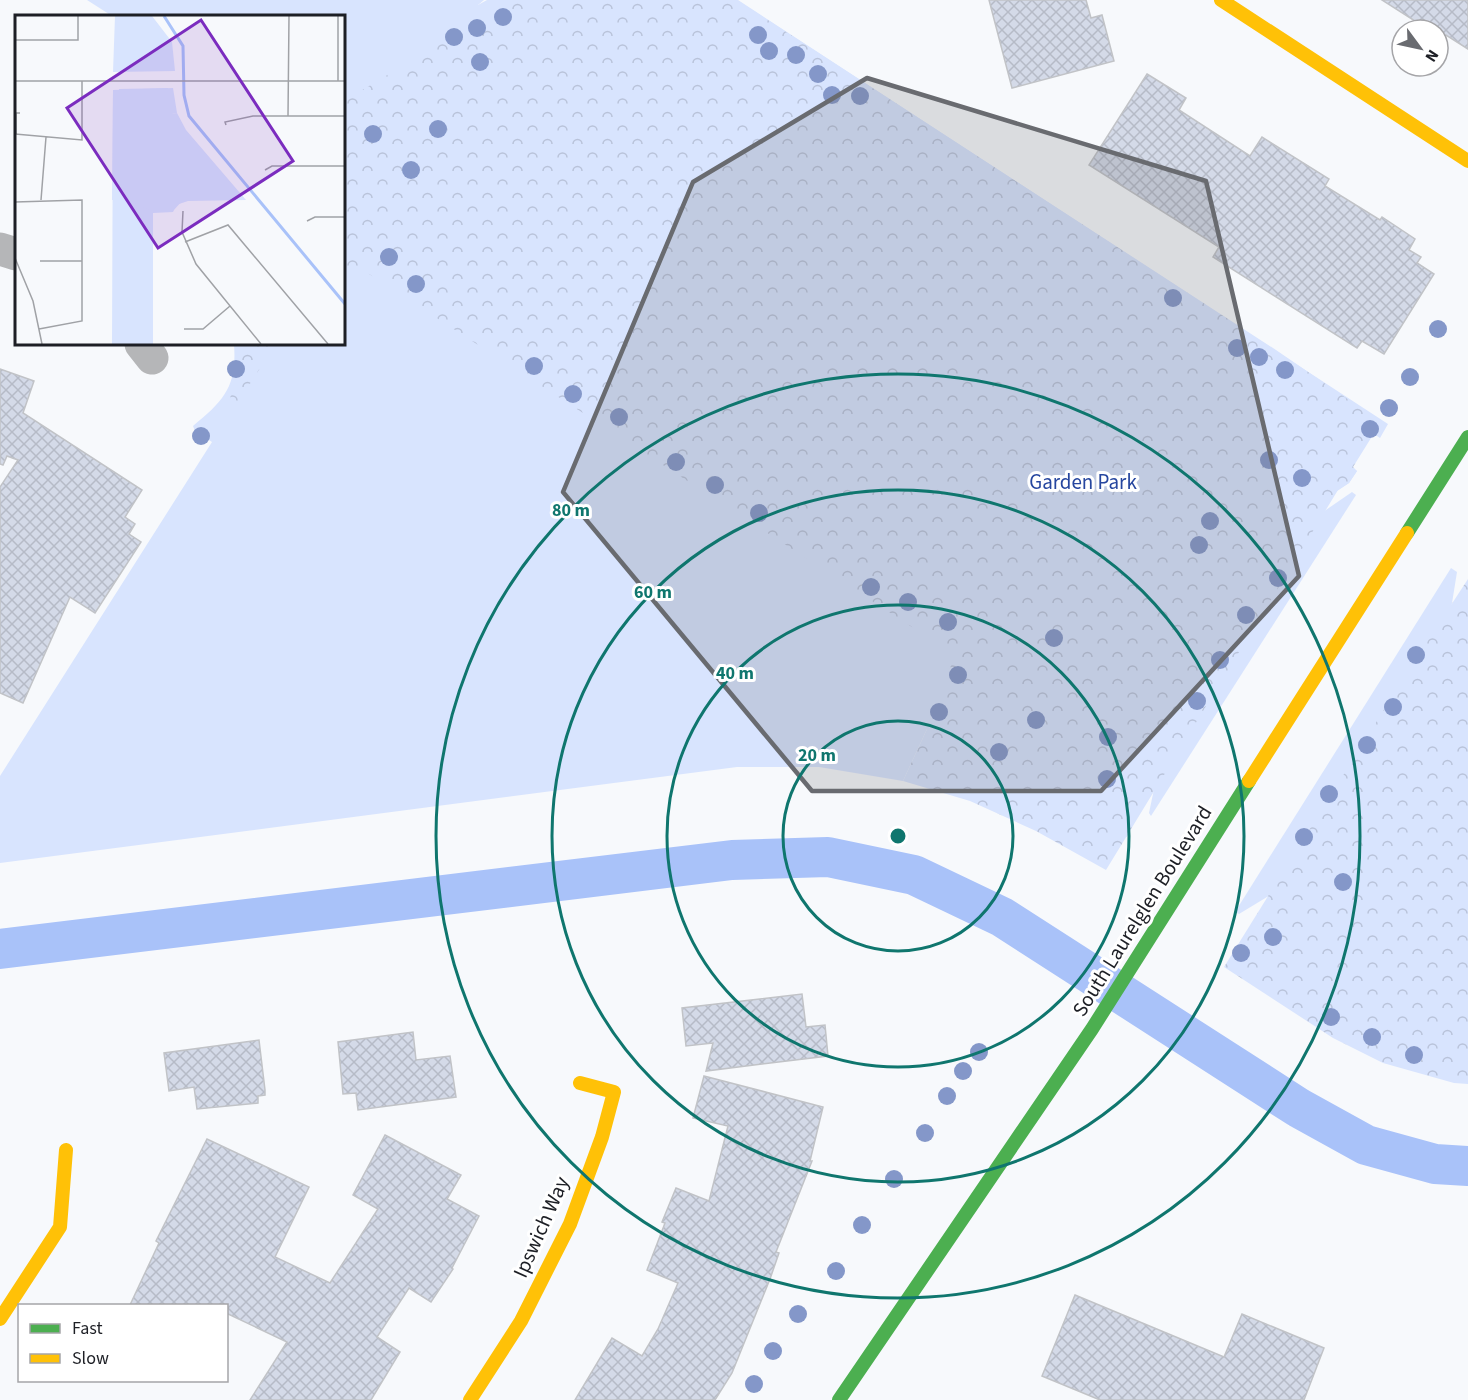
<svg xmlns="http://www.w3.org/2000/svg" width="1468" height="1400" font-family="'Source Sans 3',sans-serif">
	<style>
		.grass { fill: #d8e4fe }
		.park { fill: url(#park-crowns) }
		.lines { fill: none; stroke-linecap: round; stroke-linejoin: round }
		.canal { stroke: #a9c2f9; stroke-width: 40 }
		.building { fill: url(#building-cross-hatch); stroke: #c1c3c7; stroke-width: 1.5 }
		.street { stroke: #b5b6b8; stroke-width: 33 }
		.fast { stroke: #4caf50; stroke-width: 14 }
		.slow { stroke: #ffc107; stroke-width: 14 }
		.tree { fill: #8497c9 }
		.marked { fill: #696b70; fill-opacity: 0.2; stroke: #696b70; stroke-width: 4.5; stroke-linejoin: round }
		.ring { fill: none; stroke: #0f766e; stroke-width: 3 }
		.labels { text-anchor: middle; dominant-baseline: central; stroke-width: 6; stroke-linejoin: round; paint-order: stroke }
		.park-label { font-size: 21px; fill: #26469f; stroke: #fff }
		.street-label { font-size: 21px; fill: #1d1f25; stroke: #fff }
		.inset-river { fill: none; stroke: #a9c2f9; stroke-width: 3 }
		.inset-road { fill: none; stroke: #a0a2a6; stroke-width: 1.5 }
		.view { fill: #7b2cbf; fill-opacity: 0.15; stroke: #7b2cbf; stroke-width: 3 }
		.inset-edge { fill: none; stroke: #1d1f25; stroke-width: 3 }
		.centre { fill: #0f766e; stroke: #fff; stroke-width: 3 }
		.ring-label { font-size: 18px; text-anchor: middle; font-weight: bold; fill: #0f766e; stroke: #fff; stroke-width: 6; stroke-linejoin: round; paint-order: stroke }
	</style>
	<defs>
		<pattern id="park-crowns" width="20" height="18" patternUnits="userSpaceOnUse" patternTransform="scale(1.5)"><rect width="20" height="18" fill="#d8e4fe"/><path d="M2 6a3 3 0 1 1 6 0M12 15a3 3 0 1 1 6 0" fill="none" stroke="#b9c3da"/></pattern>
		<pattern id="building-cross-hatch" width="8" height="8" patternUnits="userSpaceOnUse" patternTransform="scale(1.5)"><rect width="8" height="8" fill="#d4dae8"/><path d="M0 0l8 8M0 8l8-8" fill="none" stroke="#b6bbc7"/></pattern>
	</defs>
	<rect width="100%" height="100%" fill="#f7f9fc"/>
	<!-- grass -->
	<g class="grass">
		<path d="M87,0H484L478,5L487,0H738L1388,424L1380,438L1090,247L1096,343L1357,471L1349,483L1309,510L1269,547L1127,837L927,729L903,781L819,767H737L0,863V776L212,442L195,431L193,426C225,400 237,386 234,344H344V16H112Z"/>
		<polygon points="1352,492 1356,495 1151,816 1149,813 1163,746 1307,523"/>
		<polygon points="1451,568 1457,572 1448,628 1282,888 1239,914 1235,912"/>
	</g>
	<!-- park -->
	<g class="park">
		<polygon points="504,0 737,0 1276,350 1381,422 1353,467 1357,471 1349,483 1338,490 1106,870 1036,831 970,801 903,781 927,729 955,655 366,272 344,292 344,101 499,8"/>
		<polygon points="238,344 286,344 262,365 237,404 230,398 239,372"/>
		<polygon points="1468,579 1468,1084 1454,1083 1383,1063 1333,1038 1224,967 1408,671"/>
	</g>
	<g class="lines">
		<!-- canal -->
		<polyline class="canal" points="0,949 732,860 828,857 914,875 1002,917 1299,1108 1366,1145 1435,1164 1468,1166"/>
	</g>
	<!-- building -->
	<g class="building">
		<polygon points="989,0 1086,0 1091,18 1102,15 1114,61 1012,88"/>
		<polygon points="1382,0 1468,0 1468,49 1446,35 1444,39 1438,36 1438,30 1429,30"/>
		<polygon points="1147,74 1186,98 1179,110 1250,156 1262,137 1329,179 1325,186 1380,220 1382,217 1415,239 1409,250 1421,257 1417,263 1434,274 1384,354 1362,341 1357,348 1213,257 1219,247 1089,165"/>
		<polygon points="0,369 34,381 23,413 142,490 125,517 135,524 129,534 141,542 95,613 70,597 23,703 0,693 0,487 18,460 7,456 3,465 0,464"/>
		<polygon points="802,994 806,1027 825,1025 828,1056 706,1071 713,1043 686,1046 682,1008"/>
		<polygon points="413,1032 416,1060 450,1056 456,1097 358,1110 356,1093 343,1094 338,1042"/>
		<polygon points="259,1040 265,1090 265,1095 258,1096 258,1103 197,1109 194,1087 169,1091 164,1053"/>
		<polygon points="704,1076 823,1107 810,1161 812,1161 776,1252 779,1253 770,1279 732,1373 715,1400 575,1400 612,1338 642,1356 658,1329 678,1283 647,1270 665,1223 662,1222 676,1188 709,1201 728,1126 693,1118"/>
		<polygon points="385,1135 461,1175 447,1199 479,1216 452,1268 453,1269 431,1302 409,1288 377,1337 400,1352 371,1400 250,1400 287,1342 226,1313 226,1305 130,1305 159,1243 156,1241 207,1139 309,1187 275,1257 330,1283 378,1209 353,1195"/>
		<polygon points="1075,1295 1224,1357 1242,1314 1324,1348 1304,1400 1100,1400 1042,1376"/>
	</g>
	<g class="lines">
		<!-- street -->
		<g class="street">
			<polyline points="0,249 16,254"/>
			<polyline points="141,344 152,358"/>
		</g>
		<!-- fast -->
		<g class="fast">
			<polyline points="1407,533 1468,437"/>
			<polyline points="839,1400 1092,1029 1249,781"/>
		</g>
		<!-- slow -->
		<g class="slow">
			<polyline points="1221,0 1468,161"/>
			<polyline points="1249,781 1407,533"/>
			<polyline points="0,1319 60,1227 66,1150"/>
			<polyline points="470,1400 521,1321 570,1224 602,1137 614,1092 580,1083"/>
		</g>
	</g>
	<!-- trees -->
	<g class="tree">
		<circle cx="503" cy="17" r="9"/>
		<circle cx="477" cy="28" r="9"/>
		<circle cx="758" cy="35" r="9"/>
		<circle cx="454" cy="37" r="9"/>
		<circle cx="769" cy="51" r="9"/>
		<circle cx="796" cy="55" r="9"/>
		<circle cx="480" cy="62" r="9"/>
		<circle cx="818" cy="74" r="9"/>
		<circle cx="832" cy="95" r="9"/>
		<circle cx="860" cy="96" r="9"/>
		<circle cx="438" cy="129" r="9"/>
		<circle cx="373" cy="134" r="9"/>
		<circle cx="411" cy="170" r="9"/>
		<circle cx="389" cy="257" r="9"/>
		<circle cx="416" cy="284" r="9"/>
		<circle cx="1173" cy="298" r="9"/>
		<circle cx="1438" cy="329" r="9"/>
		<circle cx="1237" cy="348" r="9"/>
		<circle cx="1259" cy="357" r="9"/>
		<circle cx="534" cy="366" r="9"/>
		<circle cx="236" cy="369" r="9"/>
		<circle cx="1285" cy="370" r="9"/>
		<circle cx="1410" cy="377" r="9"/>
		<circle cx="573" cy="394" r="9"/>
		<circle cx="1389" cy="408" r="9"/>
		<circle cx="619" cy="417" r="9"/>
		<circle cx="1370" cy="429" r="9"/>
		<circle cx="201" cy="436" r="9"/>
		<circle cx="1269" cy="460" r="9"/>
		<circle cx="676" cy="462" r="9"/>
		<circle cx="1302" cy="478" r="9"/>
		<circle cx="715" cy="485" r="9"/>
		<circle cx="759" cy="513" r="9"/>
		<circle cx="1210" cy="521" r="9"/>
		<circle cx="1199" cy="545" r="9"/>
		<circle cx="1278" cy="578" r="9"/>
		<circle cx="871" cy="587" r="9"/>
		<circle cx="908" cy="602" r="9"/>
		<circle cx="1246" cy="615" r="9"/>
		<circle cx="948" cy="622" r="9"/>
		<circle cx="1054" cy="638" r="9"/>
		<circle cx="1416" cy="655" r="9"/>
		<circle cx="1220" cy="660" r="9"/>
		<circle cx="958" cy="675" r="9"/>
		<circle cx="1197" cy="701" r="9"/>
		<circle cx="1393" cy="707" r="9"/>
		<circle cx="939" cy="712" r="9"/>
		<circle cx="1036" cy="720" r="9"/>
		<circle cx="1108" cy="737" r="9"/>
		<circle cx="1367" cy="745" r="9"/>
		<circle cx="999" cy="752" r="9"/>
		<circle cx="1107" cy="779" r="9"/>
		<circle cx="1329" cy="794" r="9"/>
		<circle cx="1304" cy="837" r="9"/>
		<circle cx="1343" cy="882" r="9"/>
		<circle cx="1273" cy="937" r="9"/>
		<circle cx="1241" cy="953" r="9"/>
		<circle cx="1331" cy="1017" r="9"/>
		<circle cx="1372" cy="1037" r="9"/>
		<circle cx="979" cy="1052" r="9"/>
		<circle cx="1414" cy="1055" r="9"/>
		<circle cx="963" cy="1071" r="9"/>
		<circle cx="947" cy="1096" r="9"/>
		<circle cx="925" cy="1133" r="9"/>
		<circle cx="894" cy="1179" r="9"/>
		<circle cx="862" cy="1225" r="9"/>
		<circle cx="836" cy="1271" r="9"/>
		<circle cx="798" cy="1314" r="9"/>
		<circle cx="773" cy="1351" r="9"/>
		<circle cx="754" cy="1384" r="9"/>
	</g>
	<!-- marked area -->
	<path class="marked" d="M867,78L1206,181L1299,576L1101,791H812L563,492L693,182Z"/>
	<!-- distance rings -->
	<g class="ring">
		<circle cx="898" cy="836" r="115"/>
		<circle cx="898" cy="836" r="231"/>
		<circle cx="898" cy="836" r="346"/>
		<circle cx="898" cy="836" r="462"/>
	</g>
	<g class="labels">
		<!-- park labels -->
		<g class="park-label">
			<text x="1083" y="482">Garden Park</text>
		</g>
		<!-- street labels -->
		<g class="street-label">
			<text transform="translate(1142 911) rotate(-58)">South Laurelglen Boulevard</text>
			<text transform="translate(541 1227) rotate(-66)">Ipswich Way</text>
		</g>
	</g>
	<!-- overview -->
	<g transform="translate(15 15)">
		<rect width="330" height="330" fill="#f7f9fc"/>
		<path d="M153,73L156,99L162,98L171,115L231,185L173,186L161,190L158,197L138,198V329H97L98,74L99,113L108,107L104,74Z" fill="#d8e4fe"/>
		<path d="M100,1H137L157,27L160,56L98,57ZM158,73L162,98L147,101V181L167,186L158,196L139,197L113,185H97L98,75Z" fill="#d8e4fe"/>
		<path class="inset-river" d="M149,1L168,31L169,80L174,101L330,289"/>
		<path class="inset-road" d="M0,25H63V1M0,66H330M323,66V1M273,101L274,1M211,110L210,107L238,101H330M0,119L67,125V66M1,119V98H5M250,155L257,151H330M26,185L31,122M0,187L67,185V306L24,314M168,196L167,217L181,249L246,329M292,206L300,202H330M170,227L213,210L313,329M0,243L18,286L27,329M25,246H67M169,314H188L215,291"/>
		<path class="view" d="M186,5L278,146L143,233L52,93Z"/>
		<rect width="330" height="330" class="inset-edge"/>
	</g>
	<circle cx="898" cy="836" r="9" class="centre"/>
	<g class="ring-label">
		<text x="571" y="516">80 m</text>
		<text x="653" y="598">60 m</text>
		<text x="735" y="679">40 m</text>
		<text x="817" y="761">20 m</text>
	</g>
	<!-- legend -->
	<rect x="18" y="1304" width="210" height="78" fill="#ffffff" stroke="#a5a5a8" stroke-width="1.5"/>
	<rect x="30" y="1324" width="30" height="9" fill="#4caf50" stroke="#a5a5a8" stroke-width="1.5"/>
	<text x="72" y="1334" font-size="18" fill="#1d1f25">Fast</text>
	<rect x="30" y="1354" width="30" height="9" fill="#ffc107" stroke="#a5a5a8" stroke-width="1.5"/>
	<text x="72" y="1364" font-size="18" fill="#1d1f25">Slow</text>
	<!-- north arrow -->
	<g transform="translate(1420 48) rotate(123)"><circle r="28" fill="#ffffff" stroke="#a5a5a8" stroke-width="1.5"/>
	<path d="M0-4.5L10 22L0 15L-10 22Z" fill="#696b70"/>
	<text y="-9" font-size="16" font-weight="bold" text-anchor="middle" fill="#1d1f25">N</text>
	</g>
</svg>
